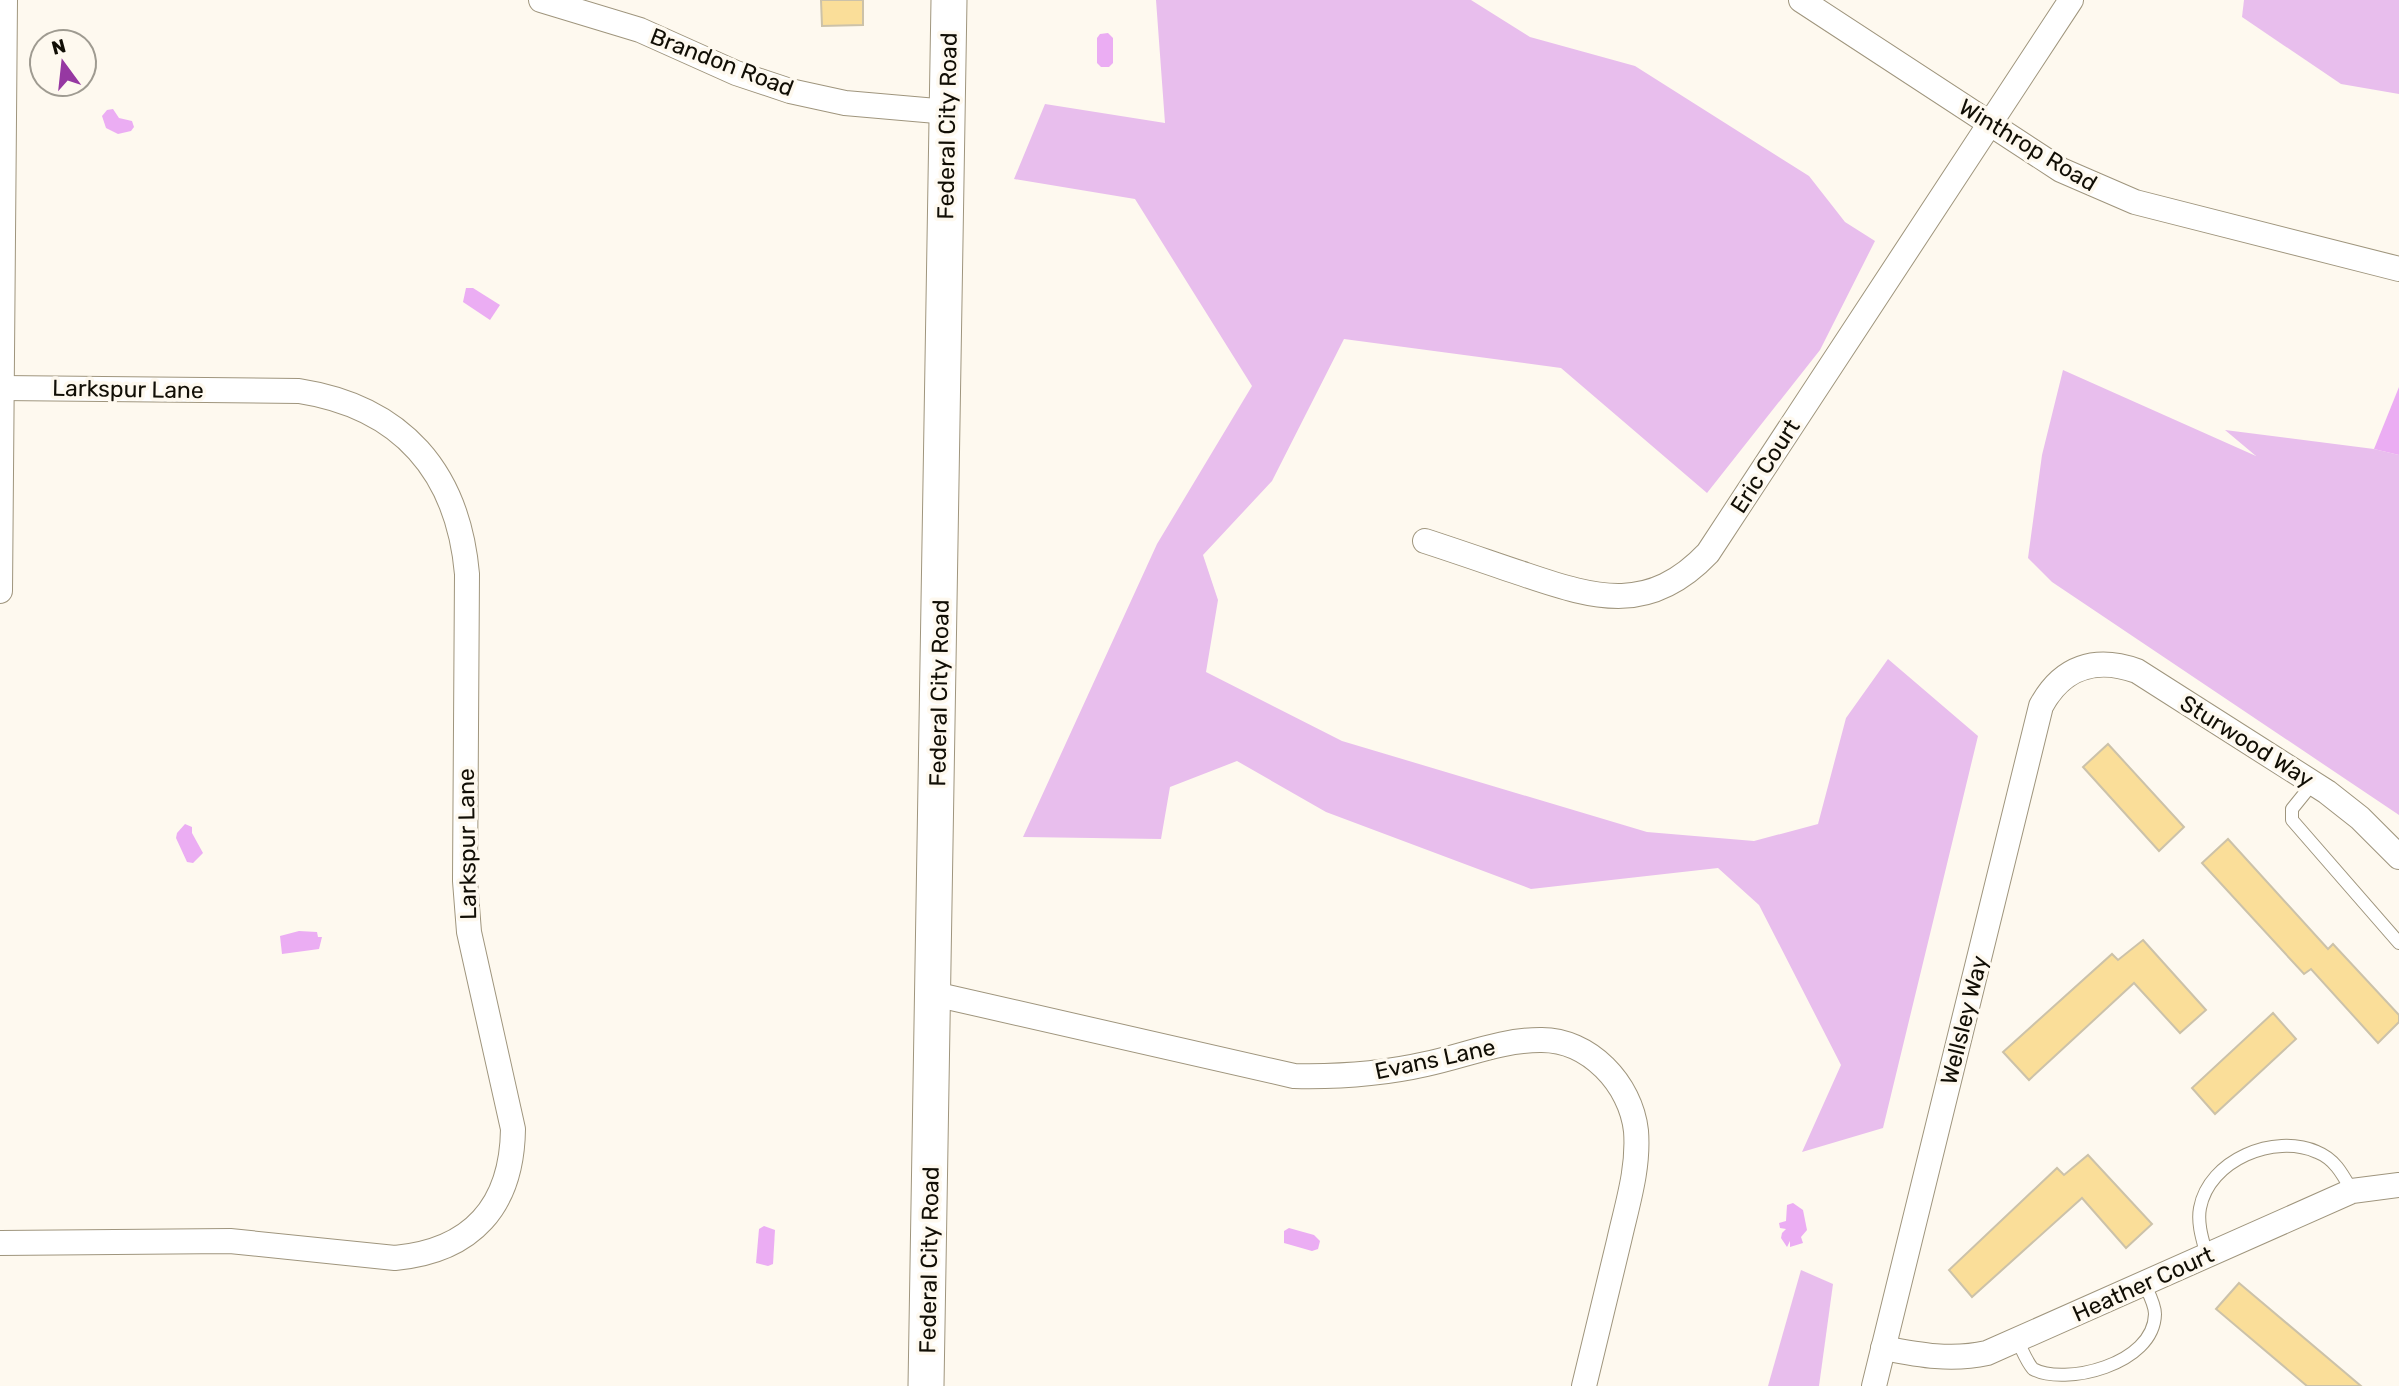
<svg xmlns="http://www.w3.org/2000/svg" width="2399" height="1386" font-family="Rubik,sans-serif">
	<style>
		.green { fill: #e8beed }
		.water { fill: #ebadf3 }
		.building { fill: #fade99; stroke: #ccc2a9; stroke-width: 2 }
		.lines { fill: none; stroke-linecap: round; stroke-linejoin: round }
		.lane-casing { stroke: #9f957d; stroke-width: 14 }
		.street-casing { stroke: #9f957d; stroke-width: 26 }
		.secondary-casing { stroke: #9f957d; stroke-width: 37 }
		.lane { stroke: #fff; stroke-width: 12 }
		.street { stroke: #fff; stroke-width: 24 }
		.secondary { stroke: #fff; stroke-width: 35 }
		.labels { text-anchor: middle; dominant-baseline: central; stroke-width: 7; stroke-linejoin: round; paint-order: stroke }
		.street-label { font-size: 23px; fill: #110e05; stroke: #fef9ef }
	</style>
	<rect width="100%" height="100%" fill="#fef9ef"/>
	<!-- green -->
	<g class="green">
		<polygon points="1156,0 1471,0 1530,37 1635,66 1809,176 1845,222 1875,241 1820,350 1707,493 1561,368 1344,339 1272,481 1203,555 1218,600 1206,672 1342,741 1647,832 1754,841 1818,824 1846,718 1888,659 1978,736 1883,1128 1802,1152 1841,1065 1759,905 1718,868 1531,889 1326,812 1237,761 1170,787 1161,839 1023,837 1157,544 1252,386 1135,199 1014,179 1045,104 1165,123"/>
		<polygon points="2244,0 2399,0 2399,94 2341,84 2242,17"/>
		<polygon points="2063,370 2256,456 2225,430 2374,449 2399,455 2399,815 2052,582 2028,558 2042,455"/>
		<polygon points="1801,1270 1833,1284 1819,1386 1768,1386"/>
	</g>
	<!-- water -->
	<g class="water">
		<polygon points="1108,33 1113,38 1113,63 1109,67 1101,67 1097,63 1097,38 1100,34"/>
		<polygon points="113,109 119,118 132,121 134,127 131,131 118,134 106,128 102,116 107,110"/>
		<polygon points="466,288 473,288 500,305 490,320 463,302"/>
		<polygon points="2399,387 2399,455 2374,449"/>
		<polygon points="185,824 192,827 192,833 203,853 193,863 187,862 176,838 177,833"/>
		<polygon points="299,931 317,932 318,937 322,937 319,949 282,954 280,936"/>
		<polygon points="1793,1203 1803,1210 1807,1230 1801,1237 1803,1243 1790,1247 1790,1241 1787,1247 1781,1238 1782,1233 1786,1229 1780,1228 1779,1223 1786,1221 1787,1205"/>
		<polygon points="764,1226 775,1230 773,1264 768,1266 756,1263 759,1229"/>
		<polygon points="1289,1228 1314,1235 1320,1241 1318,1249 1312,1251 1284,1243 1284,1231"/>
	</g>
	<!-- building -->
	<g class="building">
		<polygon points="821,0 863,0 863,25 822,26"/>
		<polygon points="2108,744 2184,827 2159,851 2083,767"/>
		<polygon points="2228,839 2328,949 2333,944 2399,1015 2399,1022 2378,1043 2311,969 2304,974 2202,863"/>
		<polygon points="2143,940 2206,1010 2180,1033 2134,983 2029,1080 2003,1052 2112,954 2118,960"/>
		<polygon points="2273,1013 2296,1039 2215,1114 2192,1088"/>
		<polygon points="2088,1155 2152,1224 2126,1248 2082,1198 1972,1297 1949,1270 2057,1168 2064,1175"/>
		<polygon points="2239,1283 2361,1386 2307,1386 2216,1309"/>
	</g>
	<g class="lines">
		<defs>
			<g id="lane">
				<polyline points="2313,783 2292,809 2292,820 2399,943"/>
				<path d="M2207,1256C2203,1241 2197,1224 2200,1208C2209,1160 2274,1133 2317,1152C2335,1159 2343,1175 2352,1191"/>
				<path d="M2017,1340C2022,1349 2026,1361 2033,1369C2064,1386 2154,1365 2155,1314C2155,1304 2148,1292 2144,1283"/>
			</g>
			<g id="street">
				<polyline points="541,0 640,30 736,73 790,91 845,103 948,112"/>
				<polyline points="1801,0 2061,170 2135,202 2399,269"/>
				<path d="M1425,541C1459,552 1493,564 1526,575C1597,599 1650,614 1708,553L2071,0"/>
				<polyline points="0,591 5,0"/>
				<path d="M934,994L1294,1076C1339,1077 1382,1074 1426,1064C1464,1056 1501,1040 1540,1040C1589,1039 1631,1084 1636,1131C1639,1169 1627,1205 1619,1241C1607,1289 1596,1338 1584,1386"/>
				<path d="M0,1243L230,1241L395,1258C472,1251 512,1206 513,1129L469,932L465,881L467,574C458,472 402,407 299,391L2,388"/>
				<path d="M1883,1348C1920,1355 1951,1361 1987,1353L2352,1191L2399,1185"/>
				<path d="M1874,1386L2041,706C2062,667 2095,656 2137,671L2327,792L2360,818L2399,857"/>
			</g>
			<polyline id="secondary" points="926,1386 949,0"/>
		</defs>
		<!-- lane casing -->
		<use href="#lane" class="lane-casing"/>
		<!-- street casing -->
		<use href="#street" class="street-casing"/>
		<!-- secondary casing -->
		<use href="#secondary" class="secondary-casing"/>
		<!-- lane -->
		<use href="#lane" class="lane"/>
		<!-- street -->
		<use href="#street" class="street"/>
		<!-- secondary -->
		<use href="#secondary" class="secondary"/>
	</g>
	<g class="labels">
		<!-- street labels -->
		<g class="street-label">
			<text transform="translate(722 62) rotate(21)">Brandon Road</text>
			<text transform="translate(947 126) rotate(-89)">Federal City Road</text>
			<text transform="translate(2028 145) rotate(31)">Winthrop Road</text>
			<text transform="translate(128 389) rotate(1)">Larkspur Lane</text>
			<text transform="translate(1765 466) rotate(-57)">Eric Court</text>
			<text transform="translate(939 693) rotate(-89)">Federal City Road</text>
			<text transform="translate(2247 741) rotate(32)">Sturwood Way</text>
			<text transform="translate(467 844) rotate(-91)">Larkspur Lane</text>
			<text transform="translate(1964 1020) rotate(-76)">Wellsley Way</text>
			<text transform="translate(1435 1059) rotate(-12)">Evans Lane</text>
			<text transform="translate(929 1260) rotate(-89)">Federal City Road</text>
			<text transform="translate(2143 1284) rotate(-24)">Heather Court</text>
		</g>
	</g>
	<!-- north arrow -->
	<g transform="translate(63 63) rotate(345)"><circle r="33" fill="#fef9ef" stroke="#9f9b91" stroke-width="2"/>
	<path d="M0-5L12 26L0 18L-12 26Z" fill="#9638a2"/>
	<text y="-10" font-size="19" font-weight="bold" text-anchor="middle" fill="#110e05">N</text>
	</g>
</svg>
